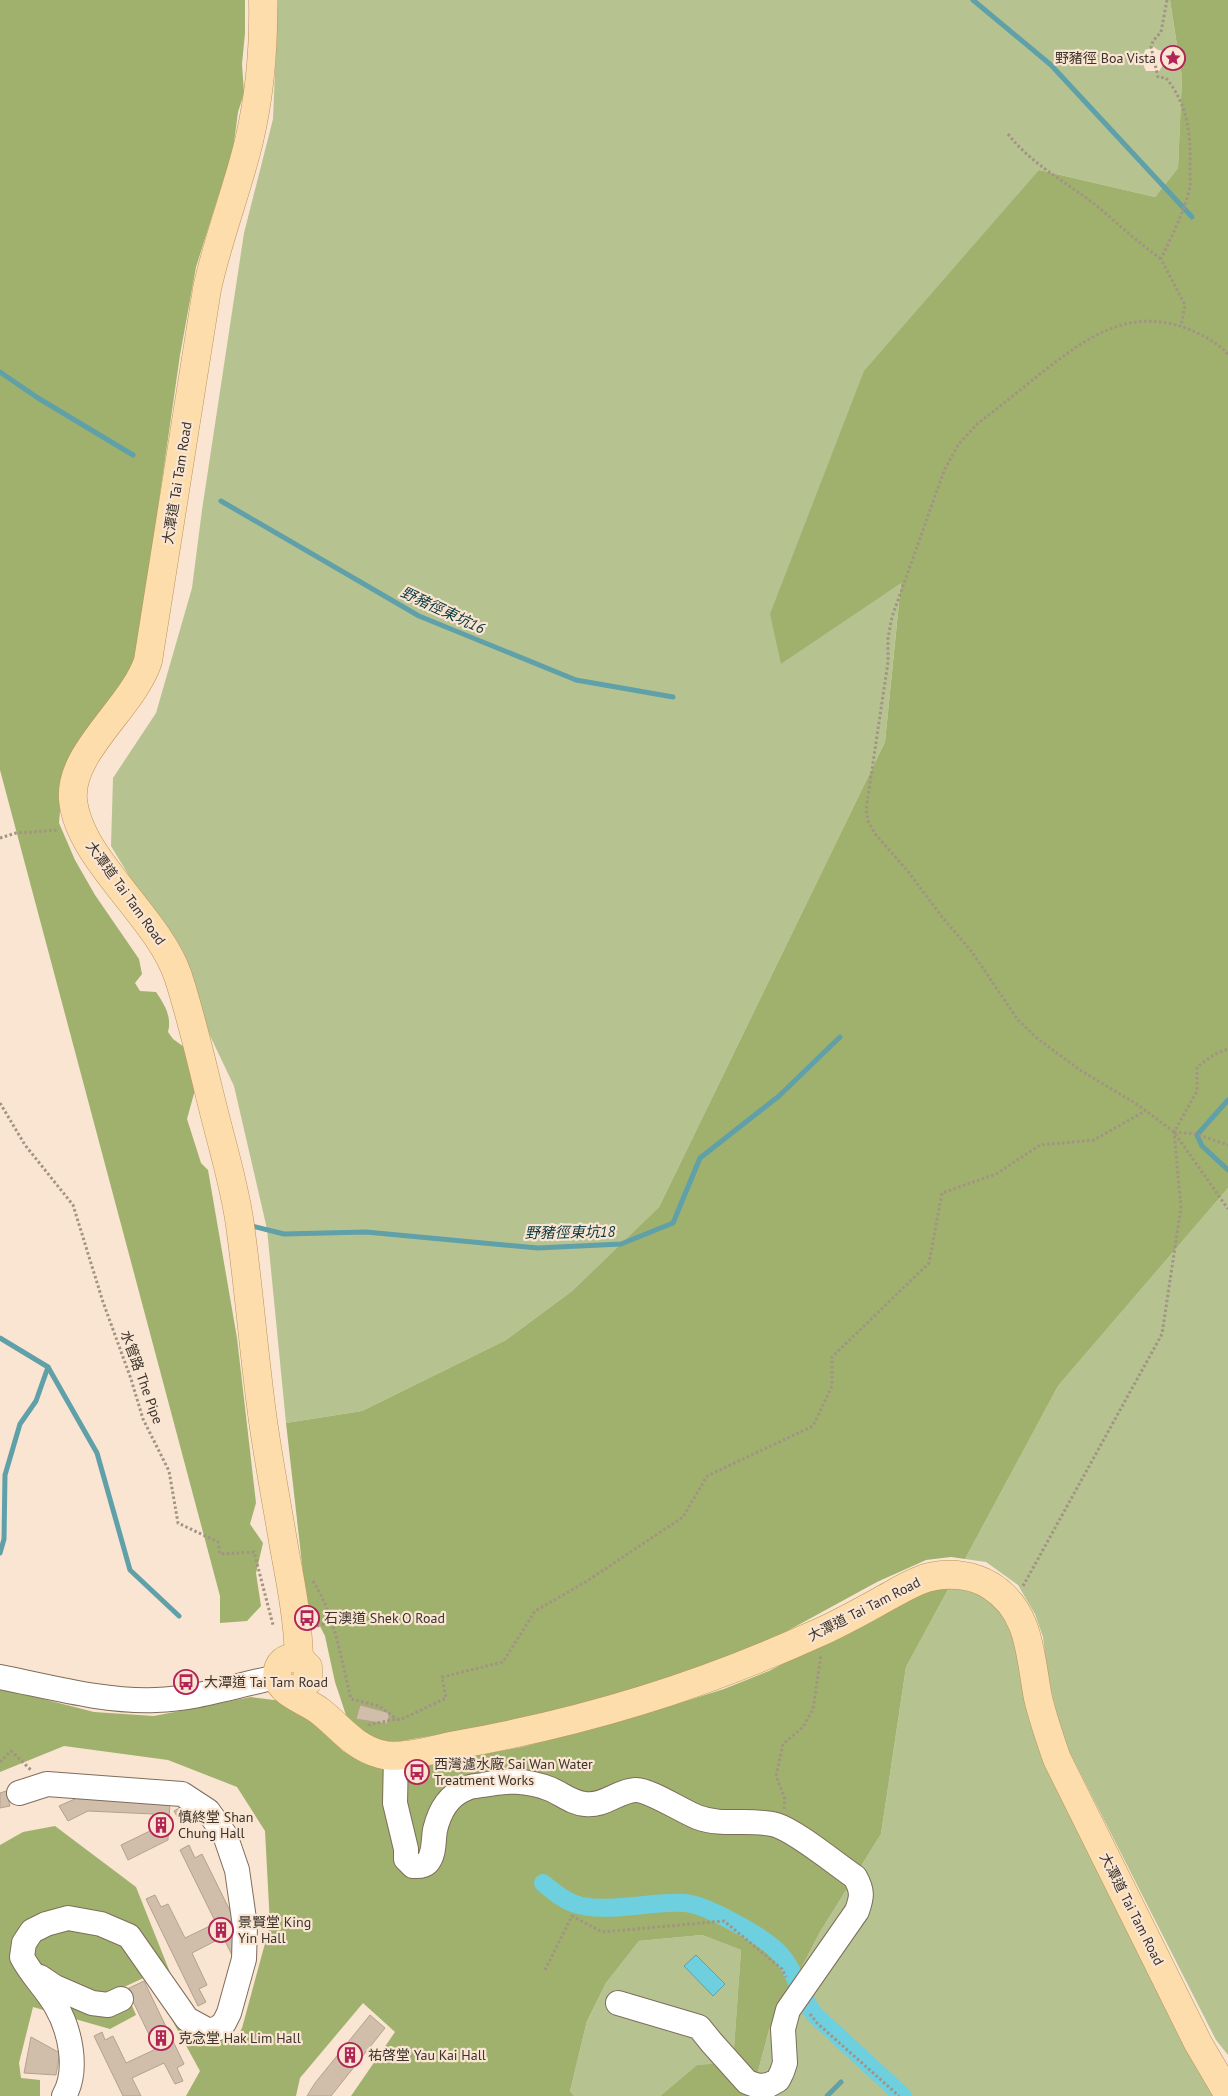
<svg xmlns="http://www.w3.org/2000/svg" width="1228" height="2096" font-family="'PT Sans','Noto Sans TC',sans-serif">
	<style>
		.green { fill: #b6c391; fill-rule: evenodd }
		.forest { fill: #a0b16d }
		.water { fill: #6ecfde; stroke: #5fa0a9 }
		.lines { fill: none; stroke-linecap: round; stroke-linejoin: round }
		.stream { stroke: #5fa0a9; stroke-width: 5 }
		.canal { stroke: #6ecfde; stroke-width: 18 }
		.building { fill: #d0bdaa; stroke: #b4a18e }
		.minor-casing { stroke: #7e6d5b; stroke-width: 26 }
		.major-casing { stroke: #b9935b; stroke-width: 29 }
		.path { stroke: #a29385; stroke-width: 3; stroke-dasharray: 2.5 2.5; stroke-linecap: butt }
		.minor { stroke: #fff; stroke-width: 24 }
		.major { stroke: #feddac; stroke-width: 28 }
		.labels { text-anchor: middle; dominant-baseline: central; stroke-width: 4.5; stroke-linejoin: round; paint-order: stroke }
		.poi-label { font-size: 14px; fill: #3b332c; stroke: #f9e5d1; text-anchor: start }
		.street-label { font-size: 14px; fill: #3b332c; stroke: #f9e5d1 }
		.water-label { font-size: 15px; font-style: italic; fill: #0b3a40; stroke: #f9e5d1 }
	</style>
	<rect width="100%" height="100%" fill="#f9e5d1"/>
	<!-- green -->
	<g class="green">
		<path d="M278,0H1170L1182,77L1178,168L1155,197L1039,170L782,663L901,582L885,742L659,1207L572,1291L506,1340L362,1411L286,1423L267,1229L234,1086L151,912L111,846L113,778L156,713L192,588L202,510L244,233L273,119ZM1154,47L1158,50L1166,51L1165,62L1159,71H1146L1142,62L1145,50Z"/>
		<polygon points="1228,1188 1228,2055 1216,2040 1067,1747 1056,1712 1047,1672 1043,1637 1035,1614 1018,1585 986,1562 965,1559 1058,1386"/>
		<polygon points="951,1584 975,1588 997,1604 1010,1625 1016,1643 1020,1676 1030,1719 1219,2096 754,2096 756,2079 769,2030 820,1932 881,1834 906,1667"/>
		<polygon points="702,1935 741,1950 733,2063 697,2065 660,2096 574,2096 570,2091 587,2021 606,1983 639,1941"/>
	</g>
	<!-- forest -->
	<g class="forest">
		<path d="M0,0H245V33L242,64L244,93L238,112L233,150L196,267L180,355L136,661L61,799L59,823L75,860L95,895L139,959L142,974L135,983L140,991L156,992C165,1005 172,1017 168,1032L173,1039L184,1047L195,1090L187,1119L201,1163L208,1170L237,1338L256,1503L250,1524L263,1543L256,1573L261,1606L247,1621L220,1623V1596L0,770Z"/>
		<polygon points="1170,0 1228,0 1228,1188 1058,1386 965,1559 951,1557 926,1560 877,1582 758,1647 715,1664 625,1692 516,1721 396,1742 383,1741 371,1736 359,1729 347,1718 335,1682 325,1636 306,1599 286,1423 362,1411 506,1340 572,1291 659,1207 885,742 901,583 781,664 770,614 864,371 1039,170 1155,197 1178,168 1182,77"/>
		<polygon points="951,1584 906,1667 881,1834 820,1932 769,2030 756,2079 754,2096 660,2096 697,2065 733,2062 741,1950 702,1935 639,1941 606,1983 587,2021 570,2091 574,2096 351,2096 395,2032 363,2003 300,2078 296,2096 186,2096 200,2071 148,1976 124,1987 136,2015 110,2029 33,2007 19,2063 21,2078 40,2080 40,2096 0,2096 0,1845 23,1832 55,1826 136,1887 179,1995 199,2016 232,2044 242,2028 270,1925 265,1831 237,1787 168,1760 64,1746 0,1772 0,1688 94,1712 154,1716 251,1697 306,1704 328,1737 343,1751 375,1767 397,1770 522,1747 632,1718 724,1689 769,1671 934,1586"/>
	</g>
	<!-- water -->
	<polygon class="water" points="696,1955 725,1984 713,1996 684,1966"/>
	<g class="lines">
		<!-- stream -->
		<g class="stream">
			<polyline points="973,0 1051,65 1192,217"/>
			<polyline points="0,372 38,398 133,455"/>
			<polyline points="221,501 419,616 576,680 673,697"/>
			<polyline points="1228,1100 1197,1135 1202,1146 1228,1170"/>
			<polyline points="248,1225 284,1234 366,1232 538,1248 621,1244 673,1223 700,1158 779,1096 840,1037"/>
			<polyline points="0,1338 48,1367 97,1453 130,1570 179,1616"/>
			<polyline points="0,1553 4,1539 5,1475 20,1424 36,1401 48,1367"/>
			<polyline points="827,2096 841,2082"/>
		</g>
		<!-- canal -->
		<path class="canal" d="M543,1883C553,1891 563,1900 575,1904C604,1914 653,1901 685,1903C707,1905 760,1935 776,1950C795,1967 799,1995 815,2015L903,2096"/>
	</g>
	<!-- building -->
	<g class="building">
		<polygon points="360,1705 390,1713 387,1724 356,1719"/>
		<polygon points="6,1791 10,1806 0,1808 0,1793"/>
		<polygon points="86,1794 170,1801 168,1840 128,1860 121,1845 152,1830 153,1814 88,1811 68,1821 59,1806"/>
		<polygon points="184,1805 191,1817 181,1823 174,1811"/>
		<polygon points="189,1845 195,1858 202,1854 243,1937 233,1957 223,1937 192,1953 207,1985 199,1989 206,2002 198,2006 146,1899 155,1895 161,1907 168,1904 185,1938 216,1923 180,1850"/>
		<polygon points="144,1981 184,2064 177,2068 183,2081 175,2084 164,2063 132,2078 141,2096 123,2096 94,2036 102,2032 105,2040 113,2036 126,2063 156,2049 127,1989"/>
		<polygon points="370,2015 385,2028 331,2096 307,2096 315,2083"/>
		<polygon points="31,2037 60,2053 56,2075 24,2073"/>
	</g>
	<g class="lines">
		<defs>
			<g id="minor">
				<path d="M0,1677C51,1687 104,1702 156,1700C196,1699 237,1685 277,1677"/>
				<path d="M396,1755L395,1803L406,1849V1859L413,1866C417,1866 423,1867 427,1863C435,1854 433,1841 435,1830C439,1813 448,1796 465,1789C470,1786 477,1786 483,1785C507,1780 527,1780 550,1789C562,1794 572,1803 585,1804C603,1807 618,1791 635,1790C648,1789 682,1811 697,1817C723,1827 750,1818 776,1825C796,1831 836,1864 855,1877C863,1891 862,1897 857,1911L788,2010L783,2029L785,2063L782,2072L778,2080L769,2085L758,2086L747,2082L712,2043L699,2027L618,2003"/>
				<path d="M19,1793L47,1784L182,1794L208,1811L225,1835L237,1870L245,1926L244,1959L229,2013L224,2023L218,2028L209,2031L187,2019L129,1936L101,1924L68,1918L46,1924L32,1931L24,1943L22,1957C31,1975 46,1988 56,2006C70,2030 79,2070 64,2096"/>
				<polyline points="40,1977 55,1987 92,2003 108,2005 121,1999"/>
			</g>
			<g id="major">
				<path d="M263,0C264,48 260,94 249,141C237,191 218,238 207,289L148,661C133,707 69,752 73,799C78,859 157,915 178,976C193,1022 203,1069 215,1116C224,1152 235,1188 240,1225C249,1290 254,1356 263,1421C269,1463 277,1505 284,1547C291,1584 298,1621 299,1658"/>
				<path d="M287,1689L301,1688L308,1681V1667L299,1658C285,1656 277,1663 277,1677C282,1695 308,1701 321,1712C341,1728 354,1747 380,1754C400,1760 435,1749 456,1745C585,1722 699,1687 818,1633C843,1622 867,1608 891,1595C903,1588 917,1580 930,1577C950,1572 974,1575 991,1586C1031,1611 1030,1657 1038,1698C1043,1719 1050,1739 1057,1759L1198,2043L1228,2094"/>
			</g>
		</defs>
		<!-- minor casing -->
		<use href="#minor" class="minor-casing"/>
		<!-- major casing -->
		<use href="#major" class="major-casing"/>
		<!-- path -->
		<g class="path">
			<path d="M1167,0L1161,32L1153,41L1151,47L1158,77L1166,78C1188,105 1191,134 1190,168C1190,176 1191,184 1189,191C1183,215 1171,237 1161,259L1185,305L1181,326"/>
			<path d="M1008,134C1033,166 1067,182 1098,207C1119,225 1139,243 1161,259"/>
			<path d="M1228,354C1217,342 1201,334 1186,328C1126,307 1085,339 1040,374C1019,391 998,408 977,424L958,445L944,471L892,617L888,638V662L866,810L868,821L876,835L906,869L942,917L972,952L1018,1020L1038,1039L1080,1070L1138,1105L1174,1132L1228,1209"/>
			<polyline points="0,838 16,833 59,830"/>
			<polyline points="0,1103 25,1145 73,1205 103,1302 131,1379 143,1419 169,1471 178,1523 218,1542 220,1554 254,1552 273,1625"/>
			<polyline points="1174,1132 1196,1134 1228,1145"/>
			<path d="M313,1581C335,1616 341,1659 351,1699L379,1706L397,1719"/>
			<polyline points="1023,1586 1162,1334 1181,1207 1174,1132 1197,1091 1197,1067 1215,1054 1228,1049"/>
			<polyline points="317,1626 331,1622"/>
			<polyline points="369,1726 369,1725 396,1719 400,1720 446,1698 442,1677 503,1662 535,1611 584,1583 683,1517 707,1476 813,1426 832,1386 832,1357 929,1263 942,1193 996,1174 1040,1145 1094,1140 1145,1111"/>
			<polyline points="0,1762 11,1751 31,1770"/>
			<polyline points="784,1809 785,1799 776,1776 783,1744 803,1727 813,1709 821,1655"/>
			<polyline points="545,1970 572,1916 602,1932 724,1921 782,1969 786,1977"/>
			<polyline points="810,2014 817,2023 899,2096"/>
		</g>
		<!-- minor -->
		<use href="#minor" class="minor"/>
		<!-- major -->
		<use href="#major" class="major"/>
	</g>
	<!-- icons -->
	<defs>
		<symbol id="sight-ring" viewBox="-11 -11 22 22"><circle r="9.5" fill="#f9e5d1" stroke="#b22356" stroke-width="1.5"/><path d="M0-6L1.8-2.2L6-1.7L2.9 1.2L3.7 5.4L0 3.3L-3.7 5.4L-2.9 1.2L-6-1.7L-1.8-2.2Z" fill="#b22356"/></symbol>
		<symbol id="bus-ring" viewBox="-11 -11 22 22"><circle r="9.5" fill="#f9e5d1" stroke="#b22356" stroke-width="1.5"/><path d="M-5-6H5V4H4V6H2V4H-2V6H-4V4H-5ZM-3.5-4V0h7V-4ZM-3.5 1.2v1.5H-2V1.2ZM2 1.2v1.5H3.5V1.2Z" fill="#b22356"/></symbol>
		<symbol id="building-ring" viewBox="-11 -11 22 22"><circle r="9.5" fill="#f9e5d1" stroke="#b22356" stroke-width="1.5"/><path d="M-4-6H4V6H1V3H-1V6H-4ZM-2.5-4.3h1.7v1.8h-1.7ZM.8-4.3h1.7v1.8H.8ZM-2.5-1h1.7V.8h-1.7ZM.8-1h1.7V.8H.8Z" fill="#b22356"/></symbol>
	</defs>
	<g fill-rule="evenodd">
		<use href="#sight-ring" x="1159" y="44" width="28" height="28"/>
		<use href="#bus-ring" x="293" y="1604" width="28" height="28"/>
		<use href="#bus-ring" x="172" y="1668" width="28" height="28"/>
		<use href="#bus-ring" x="403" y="1758" width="28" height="28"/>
		<use href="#building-ring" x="147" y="1811" width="28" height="28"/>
		<use href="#building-ring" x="207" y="1916" width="28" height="28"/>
		<use href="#building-ring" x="147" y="2024" width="28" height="28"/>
		<use href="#building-ring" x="336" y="2041" width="28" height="28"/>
	</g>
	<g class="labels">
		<!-- poi labels -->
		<g class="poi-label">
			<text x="1156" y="58" text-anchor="end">野豬徑 Boa Vista</text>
			<text x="324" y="1618">石澳道 Shek O Road</text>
			<text x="204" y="1682">大潭道 Tai Tam Road</text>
			<text x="434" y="1764">西灣濾水廠 Sai Wan Water<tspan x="434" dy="16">Treatment Works</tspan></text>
			<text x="178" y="1817">慎終堂 Shan<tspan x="178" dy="16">Chung Hall</tspan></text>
			<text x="238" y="1922">景賢堂 King<tspan x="238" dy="16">Yin Hall</tspan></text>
			<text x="178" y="2038">克念堂 Hak Lim Hall</text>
			<text x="368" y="2055">祐啓堂 Yau Kai Hall</text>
		</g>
		<!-- street labels -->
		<g class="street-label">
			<text transform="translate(177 483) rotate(-81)">大潭道 Tai Tam Road</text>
			<text transform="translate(126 893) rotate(54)">大潭道 Tai Tam Road</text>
			<text transform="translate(142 1377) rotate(70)">水管路 The Pipe</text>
			<text transform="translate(864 1609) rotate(-27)">大潭道 Tai Tam Road</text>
			<text transform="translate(1132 1909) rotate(63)">大潭道 Tai Tam Road</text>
		</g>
		<!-- water labels -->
		<g class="water-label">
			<text transform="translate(443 610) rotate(25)">野豬徑東坑16</text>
			<text transform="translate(570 1232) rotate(-1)">野豬徑東坑18</text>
		</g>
	</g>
</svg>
